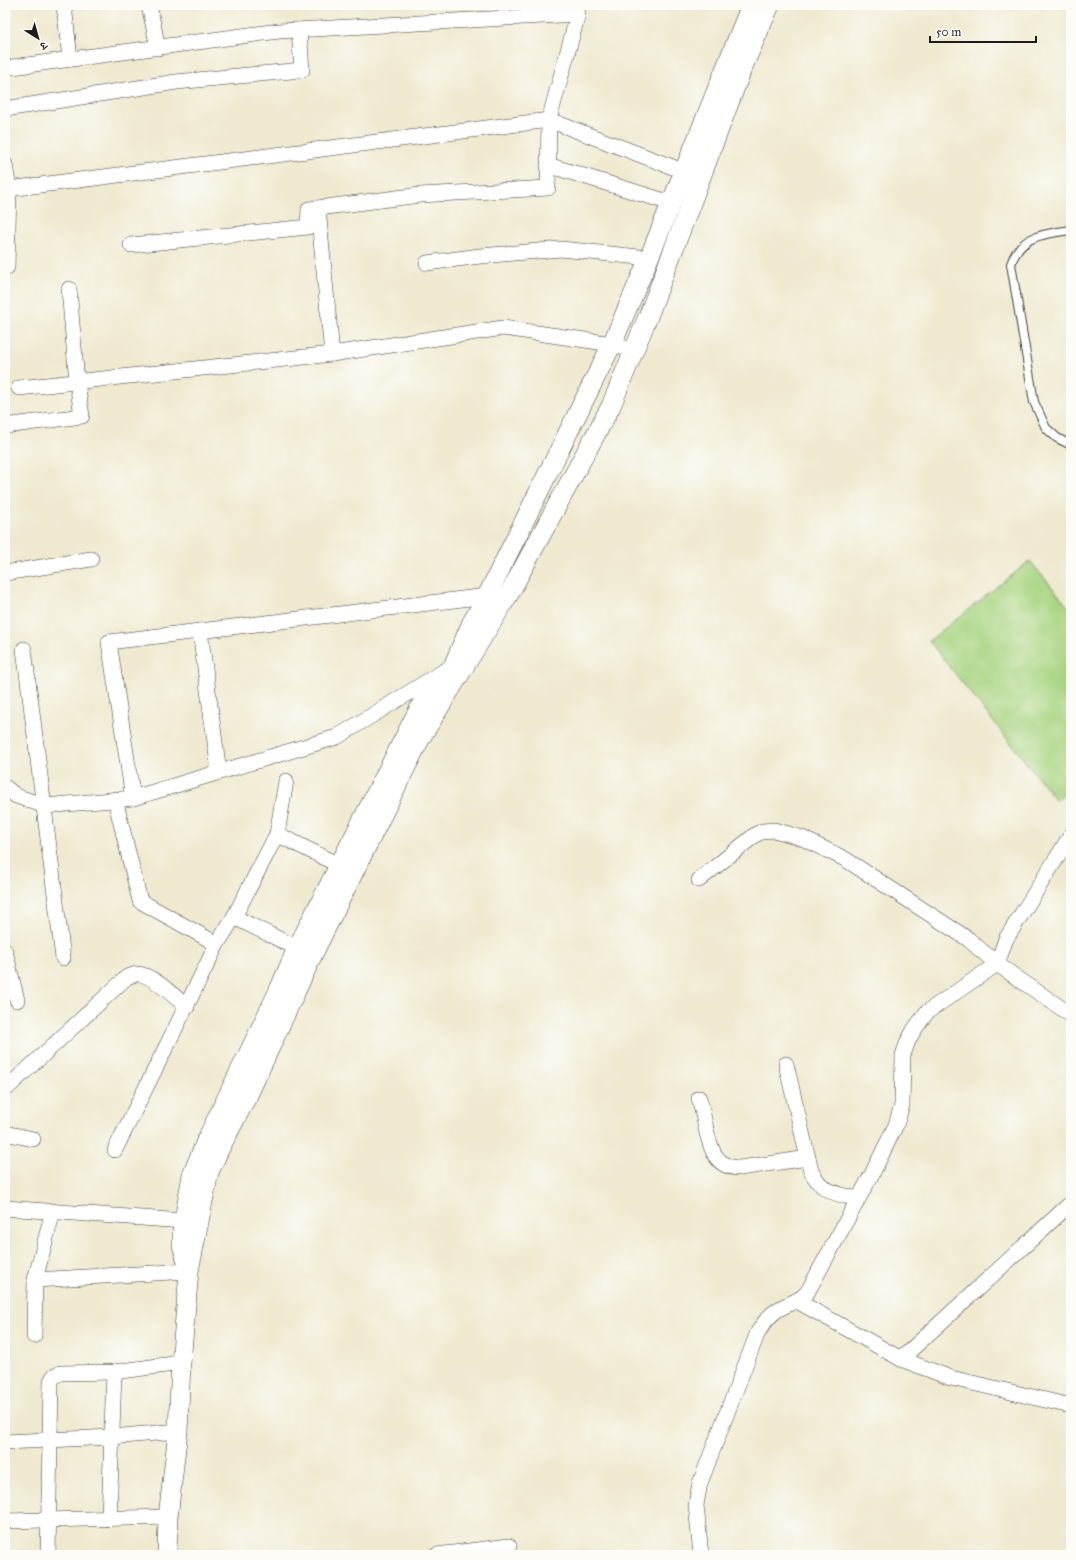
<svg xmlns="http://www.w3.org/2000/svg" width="1076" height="1560" font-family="'IM FELL Great Primer','Noto Serif Devanagari',serif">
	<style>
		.green { fill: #a8d481; stroke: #62784e }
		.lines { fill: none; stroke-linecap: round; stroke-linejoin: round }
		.service-casing { stroke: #3c3b37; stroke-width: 10 }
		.minor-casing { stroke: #3c3b37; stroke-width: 16 }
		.tertiary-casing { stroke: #3c3b37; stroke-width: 20 }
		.service { stroke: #fff; stroke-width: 8 }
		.minor { stroke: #fff; stroke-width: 15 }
		.tertiary { stroke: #fff; stroke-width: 19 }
	</style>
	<rect width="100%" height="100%" fill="#fdfcf7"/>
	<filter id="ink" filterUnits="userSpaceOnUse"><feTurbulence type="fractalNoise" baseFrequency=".025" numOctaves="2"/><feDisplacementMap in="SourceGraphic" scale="8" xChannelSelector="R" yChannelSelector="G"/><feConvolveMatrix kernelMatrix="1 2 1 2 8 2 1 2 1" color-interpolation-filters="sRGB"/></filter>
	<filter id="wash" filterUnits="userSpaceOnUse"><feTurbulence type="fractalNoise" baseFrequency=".012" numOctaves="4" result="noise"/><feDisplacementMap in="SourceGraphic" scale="16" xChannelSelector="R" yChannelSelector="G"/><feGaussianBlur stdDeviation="0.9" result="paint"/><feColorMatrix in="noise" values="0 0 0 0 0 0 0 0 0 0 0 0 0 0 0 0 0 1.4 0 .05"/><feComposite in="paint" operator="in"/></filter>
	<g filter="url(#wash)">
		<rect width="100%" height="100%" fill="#eee9cf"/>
		<!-- green -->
		<polygon class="green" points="1030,561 1071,610 1071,788 1056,800 929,641"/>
	</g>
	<g filter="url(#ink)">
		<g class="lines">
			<defs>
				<path id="service" d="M1071,230C1044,234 1020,235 1011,264L1034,402L1046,428L1057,438L1071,445"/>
				<g id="minor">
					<polyline points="64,5 70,59"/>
					<polyline points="149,5 158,48"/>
					<polyline points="5,68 279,31 578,14 549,120 548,188 420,195 318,208 309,209 308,227 131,245"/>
					<polyline points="5,109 176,82 302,70 299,30"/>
					<polyline points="5,165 9,189 549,120 683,171"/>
					<polyline points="548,165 671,203"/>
					<polyline points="318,208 332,354"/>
					<polyline points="427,263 480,256 561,249 649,258"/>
					<polyline points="5,268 7,267 9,189"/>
					<polyline points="19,388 332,354 503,328 612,344 635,351"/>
					<polyline points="5,426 82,416 77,382 69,289"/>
					<polyline points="5,573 91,559"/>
					<polyline points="200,631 219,772"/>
					<polyline points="24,649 63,958"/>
					<polyline points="5,787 16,796 45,806 133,798 337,737 444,671"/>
					<polyline points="133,798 109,642 495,595"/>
					<polyline points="115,799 140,901 217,944"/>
					<polyline points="277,834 339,865"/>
					<polyline points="699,880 755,835 763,831 774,830 785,833 802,838 845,859 968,939 997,964 1071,1015"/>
					<polyline points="234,917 297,948 307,952"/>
					<polyline points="5,951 17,1000"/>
					<path d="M786,1064L811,1171C822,1193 836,1193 857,1199"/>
					<path d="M5,1090L127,977C130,976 133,975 136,974C150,972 176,998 187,1007"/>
					<path d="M699,1098C702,1109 704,1119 706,1129C711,1149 715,1168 740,1168L808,1158"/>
					<polyline points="5,1133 33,1139"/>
					<polyline points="115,1150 217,944 234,917 277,834 286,781"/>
					<polyline points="5,1208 183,1221"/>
					<polyline points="35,1280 189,1271"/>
					<polyline points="797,1301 901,1359 951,1378 1071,1406"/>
					<polyline points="34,1336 35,1280 53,1211"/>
					<polyline points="901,1359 1071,1203"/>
					<polyline points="5,1442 112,1437 178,1431"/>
					<polyline points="109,1519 114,1372"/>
					<polyline points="5,1521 168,1517"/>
					<polyline points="48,1555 51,1381 54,1376 61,1373 114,1372 181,1363"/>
					<polyline points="437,1555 509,1546"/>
					<path d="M701,1555L696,1505L700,1483L758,1332C764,1323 770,1314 779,1309C790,1302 800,1302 808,1291L872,1174L896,1125L902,1105L903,1055L908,1041L914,1030L927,1012L997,964L1006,939L1071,835"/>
				</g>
				<g id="tertiary">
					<polyline points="188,1266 182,1245 182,1231 192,1175 206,1141 279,990 297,948 423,701 453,666 472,622 487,596 612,344 649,258 751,5"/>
					<polyline points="167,1555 168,1517 178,1431 181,1363 189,1271 209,1172 220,1148 248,1095 313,954 420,739 509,594 611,406 649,314 742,69 770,5"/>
				</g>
			</defs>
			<!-- service casing -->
			<use href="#service" class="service-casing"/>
			<!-- minor casing -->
			<use href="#minor" class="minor-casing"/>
			<!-- tertiary casing -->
			<use href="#tertiary" class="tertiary-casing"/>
			<!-- service -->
			<use href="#service" class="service"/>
			<!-- minor -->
			<use href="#minor" class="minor"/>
			<!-- tertiary -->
			<use href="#tertiary" class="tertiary"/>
		</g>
	</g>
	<!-- margin -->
	<rect width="1076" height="1560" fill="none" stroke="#fdfcf7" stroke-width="20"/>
	<!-- north arrow -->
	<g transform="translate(38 38) rotate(143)" stroke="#fdfcf7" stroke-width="3" paint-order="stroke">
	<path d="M0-3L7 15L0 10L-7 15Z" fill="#1c1c1c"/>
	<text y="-6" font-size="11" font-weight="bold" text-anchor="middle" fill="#1c1c1c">उ</text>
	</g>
	<!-- scale -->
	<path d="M930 36v6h106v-6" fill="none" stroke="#1c1c1c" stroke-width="2"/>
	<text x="936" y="36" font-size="12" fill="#1c1c1c" stroke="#fdfcf7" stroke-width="3" paint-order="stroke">50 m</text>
</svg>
